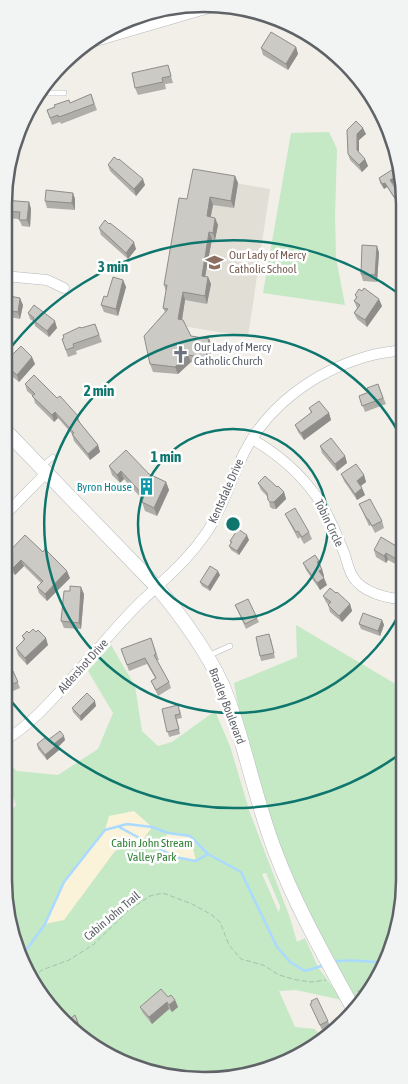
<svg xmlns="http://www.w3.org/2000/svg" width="408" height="1084" font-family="'Asap Condensed',sans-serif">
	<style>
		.education { fill: #e1ded6 }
		.green { fill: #c5e8c5; fill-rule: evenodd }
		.sand { fill: #fbf3d9 }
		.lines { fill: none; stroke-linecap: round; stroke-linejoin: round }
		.stream { stroke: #aadaff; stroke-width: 2.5 }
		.service-casing { stroke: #b5b8bc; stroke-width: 6 }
		.minor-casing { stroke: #b5b8bc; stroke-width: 11 }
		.secondary-casing { stroke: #b6babf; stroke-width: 15 }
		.path { stroke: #9cc7a9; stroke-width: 1; stroke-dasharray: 5 2.5; stroke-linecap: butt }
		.service { stroke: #fff; stroke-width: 5 }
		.minor { stroke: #fff; stroke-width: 10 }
		.secondary { stroke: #fff; stroke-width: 14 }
		.wall { fill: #afaea9 }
		.shaded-wall { fill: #8f8d8a }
		.building { fill: #cccac5; stroke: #8f8d8a }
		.ring { fill: none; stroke: #0f766e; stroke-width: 2.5 }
		.labels { text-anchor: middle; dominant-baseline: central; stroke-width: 5; stroke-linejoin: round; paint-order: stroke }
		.education-label { font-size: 12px; fill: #785e54; stroke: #fff; text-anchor: start }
		.worship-label { font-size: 12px; fill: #5b616d; stroke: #fff; text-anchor: start }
		.culture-label { font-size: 12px; fill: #0d838f; stroke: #fff; text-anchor: end }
		.street-label { font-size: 12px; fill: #5f6368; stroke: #fff }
		.park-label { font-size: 12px; fill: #348238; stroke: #fff }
		.rim { fill: none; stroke: #5f6368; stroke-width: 2.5 }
		.centre { fill: #0f766e; stroke: #fff; stroke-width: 2.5 }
		.ring-label { font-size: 15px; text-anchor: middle; font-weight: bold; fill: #0f766e; stroke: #fff; stroke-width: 5; stroke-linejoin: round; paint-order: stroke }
	</style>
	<rect width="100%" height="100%" fill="#f1efe8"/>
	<!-- education -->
	<polygon class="education" points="195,176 270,189 248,337 165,323"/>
	<!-- green -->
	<g class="green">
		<polygon points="329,132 337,149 335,216 336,258 345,305 263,293 291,133"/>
		<polygon points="296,625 404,689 404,880 397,932 363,1002 356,1008 325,957 251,775 234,683 297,657"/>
		<path d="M111,645L135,686L142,731L158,746L172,742L215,711L230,746L250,813L290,918L297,942L305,938L318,967L342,1000L296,990L279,991L295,1027L315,1029L323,1040L315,1047L243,1076L195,1078H178L104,1054L53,1012L14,945L4,880V820L16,805L4,770V760L17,771L58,775L98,749L113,713L88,671ZM266,873L280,906L279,913L262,874Z"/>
	</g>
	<!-- sand -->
	<g class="sand">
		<polygon points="134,811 152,827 143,840 115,851 64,920 45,924 64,882 105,830 109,816"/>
		<polygon points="168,833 190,836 196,861 175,857 157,848"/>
	</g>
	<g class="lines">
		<!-- stream -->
		<g class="stream">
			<polyline points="119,827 175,857 196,861 208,854"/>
			<polyline points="21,957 45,924 64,882 86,854 105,830 127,824 152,827 168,833 190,836 208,854 241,872 277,947 290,962 305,971 325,965"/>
			<path d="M332,962C346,958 367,962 383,962"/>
		</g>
		<defs>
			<g id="service">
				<polyline points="40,93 64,93"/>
				<polyline points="42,466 53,457"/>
				<polyline points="208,656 230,646"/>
			</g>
			<g id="minor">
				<polyline points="89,43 209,8"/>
				<polyline points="373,99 384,116"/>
				<polyline points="4,276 47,280 64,288"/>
				<path d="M252,439C278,454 300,473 317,497C329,514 337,536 345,555C347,562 349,571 353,577C362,592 387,599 404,599"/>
				<polyline points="4,516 46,473"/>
				<path d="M4,740C28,729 62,689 81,668C102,645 122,619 145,598C169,575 188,560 207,532C223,508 231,479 244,453C268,405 315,372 365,357C377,353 391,352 403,350"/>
			</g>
			<path id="secondary" d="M4,429L158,588C182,617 204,647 221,682C232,706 239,732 246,757C255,789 263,820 275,851C295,905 326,959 354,1010"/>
		</defs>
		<!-- service casing -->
		<use href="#service" class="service-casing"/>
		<!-- minor casing -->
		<use href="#minor" class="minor-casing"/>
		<!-- secondary casing -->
		<use href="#secondary" class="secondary-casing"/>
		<!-- path -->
		<g class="path">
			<polyline points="33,977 42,970 69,960 93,945 129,910 150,896 163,893 192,904 212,915 220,922 229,945 241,959 263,965 279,975 297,980 312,982 326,980"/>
			<polyline points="357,991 369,991"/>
		</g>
		<!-- service -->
		<use href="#service" class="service"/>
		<!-- minor -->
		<use href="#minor" class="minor"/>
		<!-- secondary -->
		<use href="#secondary" class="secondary"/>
	</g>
	<!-- wall -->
	<g class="wall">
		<polygon points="296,47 298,54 288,70 263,55 261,48"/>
		<polygon points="168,65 173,83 165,84 166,89 138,95 135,88"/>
		<polygon points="91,94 97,110 61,124 60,122 52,125 47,110 70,103"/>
		<polygon points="347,130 366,134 359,140 359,153 365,159 368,166 362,172 350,160 348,154"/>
		<polygon points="108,165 145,185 136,196 110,171"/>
		<polygon points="400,170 402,178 393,184 401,198 396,201 387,187 384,189 380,183 379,178"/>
		<polygon points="235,176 238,183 234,208 213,205 211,217 215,218 218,225 215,240 212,239 205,276 208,277 211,284 207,304 185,300 182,320 191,336 209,339 212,346 209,365 191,362 178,374 153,372 150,364 165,312 163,308 166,292 164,285 187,199"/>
		<polygon points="73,193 75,199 75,210 47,208 45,201"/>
		<polygon points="29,202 31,209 30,227 22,226 19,219 4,218 4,204"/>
		<polygon points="99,228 136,249 128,259 101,235"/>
		<polygon points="377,246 379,253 377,282 363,281 361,274"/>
		<polygon points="123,280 126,287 118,316 104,312 101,305"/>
		<polygon points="362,291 382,306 367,327 357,319 354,313 357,308 354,301 356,298 355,295"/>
		<polygon points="4,295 23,305 20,319 5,316 4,314"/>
		<polygon points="28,313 57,328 49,337 35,326 34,322 30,319"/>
		<polygon points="95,324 102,342 76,351 77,354 68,357 62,339 81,328"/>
		<polygon points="4,351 13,354 35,364 19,382 13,377 12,378 4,370"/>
		<polygon points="403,379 403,395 399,396 397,390"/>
		<polygon points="25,384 57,398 78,416 80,423 98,445 100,452 90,460 74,441 72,434 58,418 54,422 35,403 33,396 27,391"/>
		<polygon points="378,384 386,404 365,412 359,396 369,392"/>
		<polygon points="309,408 329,413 331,420 304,440 298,432 295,425 311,413"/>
		<polygon points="320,446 345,456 347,463 337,471 322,453"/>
		<polygon points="109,466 149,474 166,482 169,490 157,516 145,511 142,502 143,500 124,479 120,483 112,475"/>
		<polygon points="341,474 364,475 366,482 361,486 365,495 357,500 344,481"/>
		<polygon points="258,483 277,487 284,492 286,499 276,509 273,509 270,507 268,497 261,490"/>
		<polygon points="359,504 382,521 384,528 375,533 371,525 369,526"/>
		<polygon points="285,514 309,532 312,539 304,544 300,537 298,539 288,520"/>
		<polygon points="249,540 239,555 231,550 229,546 231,544 230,541"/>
		<polygon points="374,550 403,550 403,568 388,560 386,563 376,557"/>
		<polygon points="43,552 70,578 47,601 39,593 37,587 41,583 24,566 15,575 5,565 4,561 4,557"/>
		<polygon points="319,561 321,567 321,568 324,576 323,577 327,585 320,590 306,570 303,563"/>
		<polygon points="220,575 210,591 202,586 200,582"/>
		<polygon points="84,594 81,629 64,628 61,621"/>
		<polygon points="323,596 350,604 352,611 342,622 330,612 328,605 326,602"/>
		<polygon points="235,605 257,618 259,622 246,629"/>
		<polygon points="382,620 384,625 380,636 361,629 359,624"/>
		<polygon points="404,620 404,643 399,643 397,636 402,622"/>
		<polygon points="36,632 48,645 27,665 18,655 16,648 24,641 22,636"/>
		<polygon points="151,638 159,660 157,660 169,682 171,688 158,696 151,681 155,678 147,664 129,671 121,649"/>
		<polygon points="271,639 275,658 261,661 260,656"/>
		<polygon points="13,671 20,688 4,695 4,674"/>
		<polygon points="96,706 81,721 73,712 72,708"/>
		<polygon points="162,709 180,710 182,718 177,719 180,734 169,737"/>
		<polygon points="48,740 65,740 58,747 59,750 47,760 38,749 37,744"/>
		<polygon points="168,997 175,1000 178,1007 172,1012 169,1009 152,1024 143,1013 140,1007"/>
		<polygon points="310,1004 328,1021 330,1026 322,1030"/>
	</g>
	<!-- shaded-wall -->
	<g class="shaded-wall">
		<polygon points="296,47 298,54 288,70 286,64"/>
		<polygon points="363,128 366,134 359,140 359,157 357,150 357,134"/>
		<polygon points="365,159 368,166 362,172 359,165"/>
		<polygon points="401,173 402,178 392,184 390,180"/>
		<polygon points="235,176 238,183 234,208 231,201"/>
		<polygon points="143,179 145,185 136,196 134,189"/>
		<polygon points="385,183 387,187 384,189 382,184"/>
		<polygon points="73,193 75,199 75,210 72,203"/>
		<polygon points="399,194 401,198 396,201 394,197"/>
		<polygon points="210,197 213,205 209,223 207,216"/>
		<polygon points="29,202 31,209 30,227 27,220"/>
		<polygon points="215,218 218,225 215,240 213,233"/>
		<polygon points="209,232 212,239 204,283 202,276"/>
		<polygon points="134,242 136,249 128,259 126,253"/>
		<polygon points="377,246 379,253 377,282 375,275"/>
		<polygon points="208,277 211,284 207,304 205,296"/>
		<polygon points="123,280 126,287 118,316 116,309"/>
		<polygon points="183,292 185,300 181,326 178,319"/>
		<polygon points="20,298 23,305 20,319 18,312"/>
		<polygon points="379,299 382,306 367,327 365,320"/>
		<polygon points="55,321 57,328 49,337 47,331"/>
		<polygon points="209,339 212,346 209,365 206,358"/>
		<polygon points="188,355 191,362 178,374 175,367"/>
		<polygon points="32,357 35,364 19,382 17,375"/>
		<polygon points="11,370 13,377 12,378 10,371"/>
		<polygon points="55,412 58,418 54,422 52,415"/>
		<polygon points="329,413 331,420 304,440 301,433"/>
		<polygon points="98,445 100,452 90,460 88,454"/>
		<polygon points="345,456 347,463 337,471 335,464"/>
		<polygon points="121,471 124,479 120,483 117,475"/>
		<polygon points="364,475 366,482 359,487 357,481"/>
		<polygon points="166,482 169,490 157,516 154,508"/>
		<polygon points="362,488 365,495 357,500 355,494"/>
		<polygon points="284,492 286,499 276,509 274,502"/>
		<polygon points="247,535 249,540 239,555 237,551"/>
		<polygon points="386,553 388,560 386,563 384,556"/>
		<polygon points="21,560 24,566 15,575 13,568"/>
		<polygon points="319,561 321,567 319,569 317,562"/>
		<polygon points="322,569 324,576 322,578 319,571"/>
		<polygon points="67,571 70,578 47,601 45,594"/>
		<polygon points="218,571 220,575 210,591 208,587"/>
		<polygon points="324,578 327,585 320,590 317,583"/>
		<polygon points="81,587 84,594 81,629 79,623"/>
		<polygon points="350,604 352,611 342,622 339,616"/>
		<polygon points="382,620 384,625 380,636 378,631"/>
		<polygon points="46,638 48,645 27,665 25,658"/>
		<polygon points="95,701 96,706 81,721 80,716"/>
		<polygon points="64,736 65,740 58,747 59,750 47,760 45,755 55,743"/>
		<polygon points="175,1000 178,1007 172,1012 169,1005"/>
		<polygon points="167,1002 169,1009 152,1024 149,1017"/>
		<polygon points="77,1020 79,1024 78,1032 77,1031"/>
	</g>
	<!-- building -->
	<g class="building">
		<polygon points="271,32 296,47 286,64 261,48"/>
		<polygon points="168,65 171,76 162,78 163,82 135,88 132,73"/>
		<polygon points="91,94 94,104 59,117 58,115 50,118 47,110 55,107 54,105 69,100 70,103"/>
		<polygon points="356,121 363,128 357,134 357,150 365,159 359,165 348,154 347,130"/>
		<polygon points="114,157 118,160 119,159 143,179 134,189 108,165"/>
		<polygon points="398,166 401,173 390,180 399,194 394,197 385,183 382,184 379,178"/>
		<polygon points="193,169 235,176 231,201 210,197 207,216 215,218 213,233 209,232 202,276 208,277 205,296 183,292 178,319 183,320 191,336 209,339 206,358 188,355 175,367 150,364 144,336 168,309 163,308 167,285 164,285 179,198 187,199"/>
		<polygon points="46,190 73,193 72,203 45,201"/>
		<polygon points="4,200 29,202 27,220 19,220 20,212 4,211"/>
		<polygon points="105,220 109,224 110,223 134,242 126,253 99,228"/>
		<polygon points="362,245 377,246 375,275 361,274"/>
		<polygon points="113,277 123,280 116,309 101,305 104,296 107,297"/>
		<polygon points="364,288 379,299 365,320 354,313 360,305 354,301 357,297 355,295 359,289 362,291"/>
		<polygon points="4,295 20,298 18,312 4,310"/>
		<polygon points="34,305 55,321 47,331 33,320 34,318 28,313"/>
		<polygon points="95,324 99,335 73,344 74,347 66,350 62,339 64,338 63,335 80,327 81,328"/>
		<polygon points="21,346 32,357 17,375 11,370 10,371 4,365 4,351 7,347 13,354"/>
		<polygon points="34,375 57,398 60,396 78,416 76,418 98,445 88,454 72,434 74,433 55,412 52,415 32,396 35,394 25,384"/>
		<polygon points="403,379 403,390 397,390 396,380"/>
		<polygon points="378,384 383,398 362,406 359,396 369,392 367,388"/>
		<polygon points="319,401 329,413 301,433 295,425 312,412 309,408"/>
		<polygon points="331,438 345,456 335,464 320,446"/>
		<polygon points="126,450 149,474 166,482 154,508 142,502 144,496 121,471 117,475 109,466"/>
		<polygon points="356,464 364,475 357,481 362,488 355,494 341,474"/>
		<polygon points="265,476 277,487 278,486 284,492 274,502 270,502 268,500 267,493 258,483"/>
		<polygon points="370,499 382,521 372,526 368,519 367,519 359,504"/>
		<polygon points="295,508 309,532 302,537 298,531 296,532 285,514"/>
		<polygon points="238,529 247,535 237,551 229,546 232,542 230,541"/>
		<polygon points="25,535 43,552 45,549 67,571 45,594 37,587 43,581 21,560 13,568 4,559 4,557"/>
		<polygon points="381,537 403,550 403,563 386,553 384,556 374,550"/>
		<polygon points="315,555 319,561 317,562 322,569 319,571 324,578 317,583 303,563"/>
		<polygon points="210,566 218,571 208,587 200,582"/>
		<polygon points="70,586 81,587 79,623 61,621 64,591 70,591"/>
		<polygon points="330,588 336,593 337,592 350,604 339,616 328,605 331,602 323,596"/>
		<polygon points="248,599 257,618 245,624 235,605"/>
		<polygon points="363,613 382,620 378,631 359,624"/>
		<polygon points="402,619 404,620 404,636 397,636 397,622 402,622"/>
		<polygon points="33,629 36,632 38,630 46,638 25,658 16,648 25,639 22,636 27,631 29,633"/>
		<polygon points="269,634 274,653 260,656 256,637"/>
		<polygon points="151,638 156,654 154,655 169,682 156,690 151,681 156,678 145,658 127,665 121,649"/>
		<polygon points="13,671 18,682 4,687 4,674"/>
		<polygon points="87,693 95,701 80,716 72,708"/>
		<polygon points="178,705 180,714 175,715 179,729 167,732 162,709"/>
		<polygon points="60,731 64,736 55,743 57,745 45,755 37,744 46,737 48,740"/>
		<polygon points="161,989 168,997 171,995 175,1000 169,1005 167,1002 149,1017 140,1007"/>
		<polygon points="317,998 328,1021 320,1025 310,1004 312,1003 311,1001"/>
		<polygon points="75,1015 77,1020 77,1031 63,1020 67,1016 71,1018"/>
	</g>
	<!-- distance rings -->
	<g class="ring">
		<circle cx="233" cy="524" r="95"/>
		<path d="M403 607A189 189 0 1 1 403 441"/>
		<path d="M404 751A284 284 0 0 1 5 693M5 355A284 284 0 0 1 402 296"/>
	</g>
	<!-- icons -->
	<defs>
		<symbol id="school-bare" viewBox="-9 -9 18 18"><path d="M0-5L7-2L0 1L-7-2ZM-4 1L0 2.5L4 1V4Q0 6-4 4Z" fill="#8d6e63" stroke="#fff" stroke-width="2.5" paint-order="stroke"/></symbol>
		<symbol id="church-bare" viewBox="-9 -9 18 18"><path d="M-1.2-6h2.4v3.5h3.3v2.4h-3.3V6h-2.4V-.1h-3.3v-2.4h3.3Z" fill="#6b7280" stroke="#fff" stroke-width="2.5" paint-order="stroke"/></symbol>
		<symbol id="building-bare" viewBox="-9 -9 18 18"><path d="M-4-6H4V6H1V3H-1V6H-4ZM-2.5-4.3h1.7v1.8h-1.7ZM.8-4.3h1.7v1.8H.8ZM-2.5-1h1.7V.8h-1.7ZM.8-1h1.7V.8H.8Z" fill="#0f9aa8" stroke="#fff" stroke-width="2.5" paint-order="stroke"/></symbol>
	</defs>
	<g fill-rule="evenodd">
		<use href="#school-bare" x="202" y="250" width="25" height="25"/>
		<use href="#church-bare" x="168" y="342" width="25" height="25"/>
		<use href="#building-bare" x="134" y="474" width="25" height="25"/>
	</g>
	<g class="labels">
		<!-- education labels -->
		<g class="education-label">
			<text x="229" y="255">Our Lady of Mercy<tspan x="229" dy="14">Catholic School</tspan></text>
		</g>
		<!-- worship labels -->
		<g class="worship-label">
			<text x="194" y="347">Our Lady of Mercy<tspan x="194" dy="14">Catholic Church</tspan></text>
		</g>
		<!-- culture labels -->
		<g class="culture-label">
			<text x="132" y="487">Byron House</text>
		</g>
		<!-- street labels -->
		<g class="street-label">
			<text transform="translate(226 491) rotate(-66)">Kentsdale Drive</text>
			<text transform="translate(329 523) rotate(64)">Tobin Circle</text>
			<text transform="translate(83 666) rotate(-48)">Aldershot Drive</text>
			<text transform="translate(227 706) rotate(69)">Bradley Boulevard</text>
			<text transform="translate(112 916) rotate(-40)">Cabin John Trail</text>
		</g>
		<!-- park labels -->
		<g class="park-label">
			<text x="152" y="843">Cabin John Stream<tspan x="152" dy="14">Valley Park</tspan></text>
		</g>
	</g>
	<!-- crop -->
	<path d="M0 0H408V1084H0ZM204 12H204A192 192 0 0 1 396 204V880A192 192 0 0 1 204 1072H204A192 192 0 0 1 12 880V204A192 192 0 0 1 204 12Z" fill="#f2f3f3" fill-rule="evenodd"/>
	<path class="rim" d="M204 12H204A192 192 0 0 1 396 204V880A192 192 0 0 1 204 1072H204A192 192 0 0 1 12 880V204A192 192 0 0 1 204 12Z"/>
	<circle cx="233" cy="524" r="8" class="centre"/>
	<g class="ring-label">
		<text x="113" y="272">3 min</text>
		<text x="99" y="396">2 min</text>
		<text x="166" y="462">1 min</text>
	</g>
</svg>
